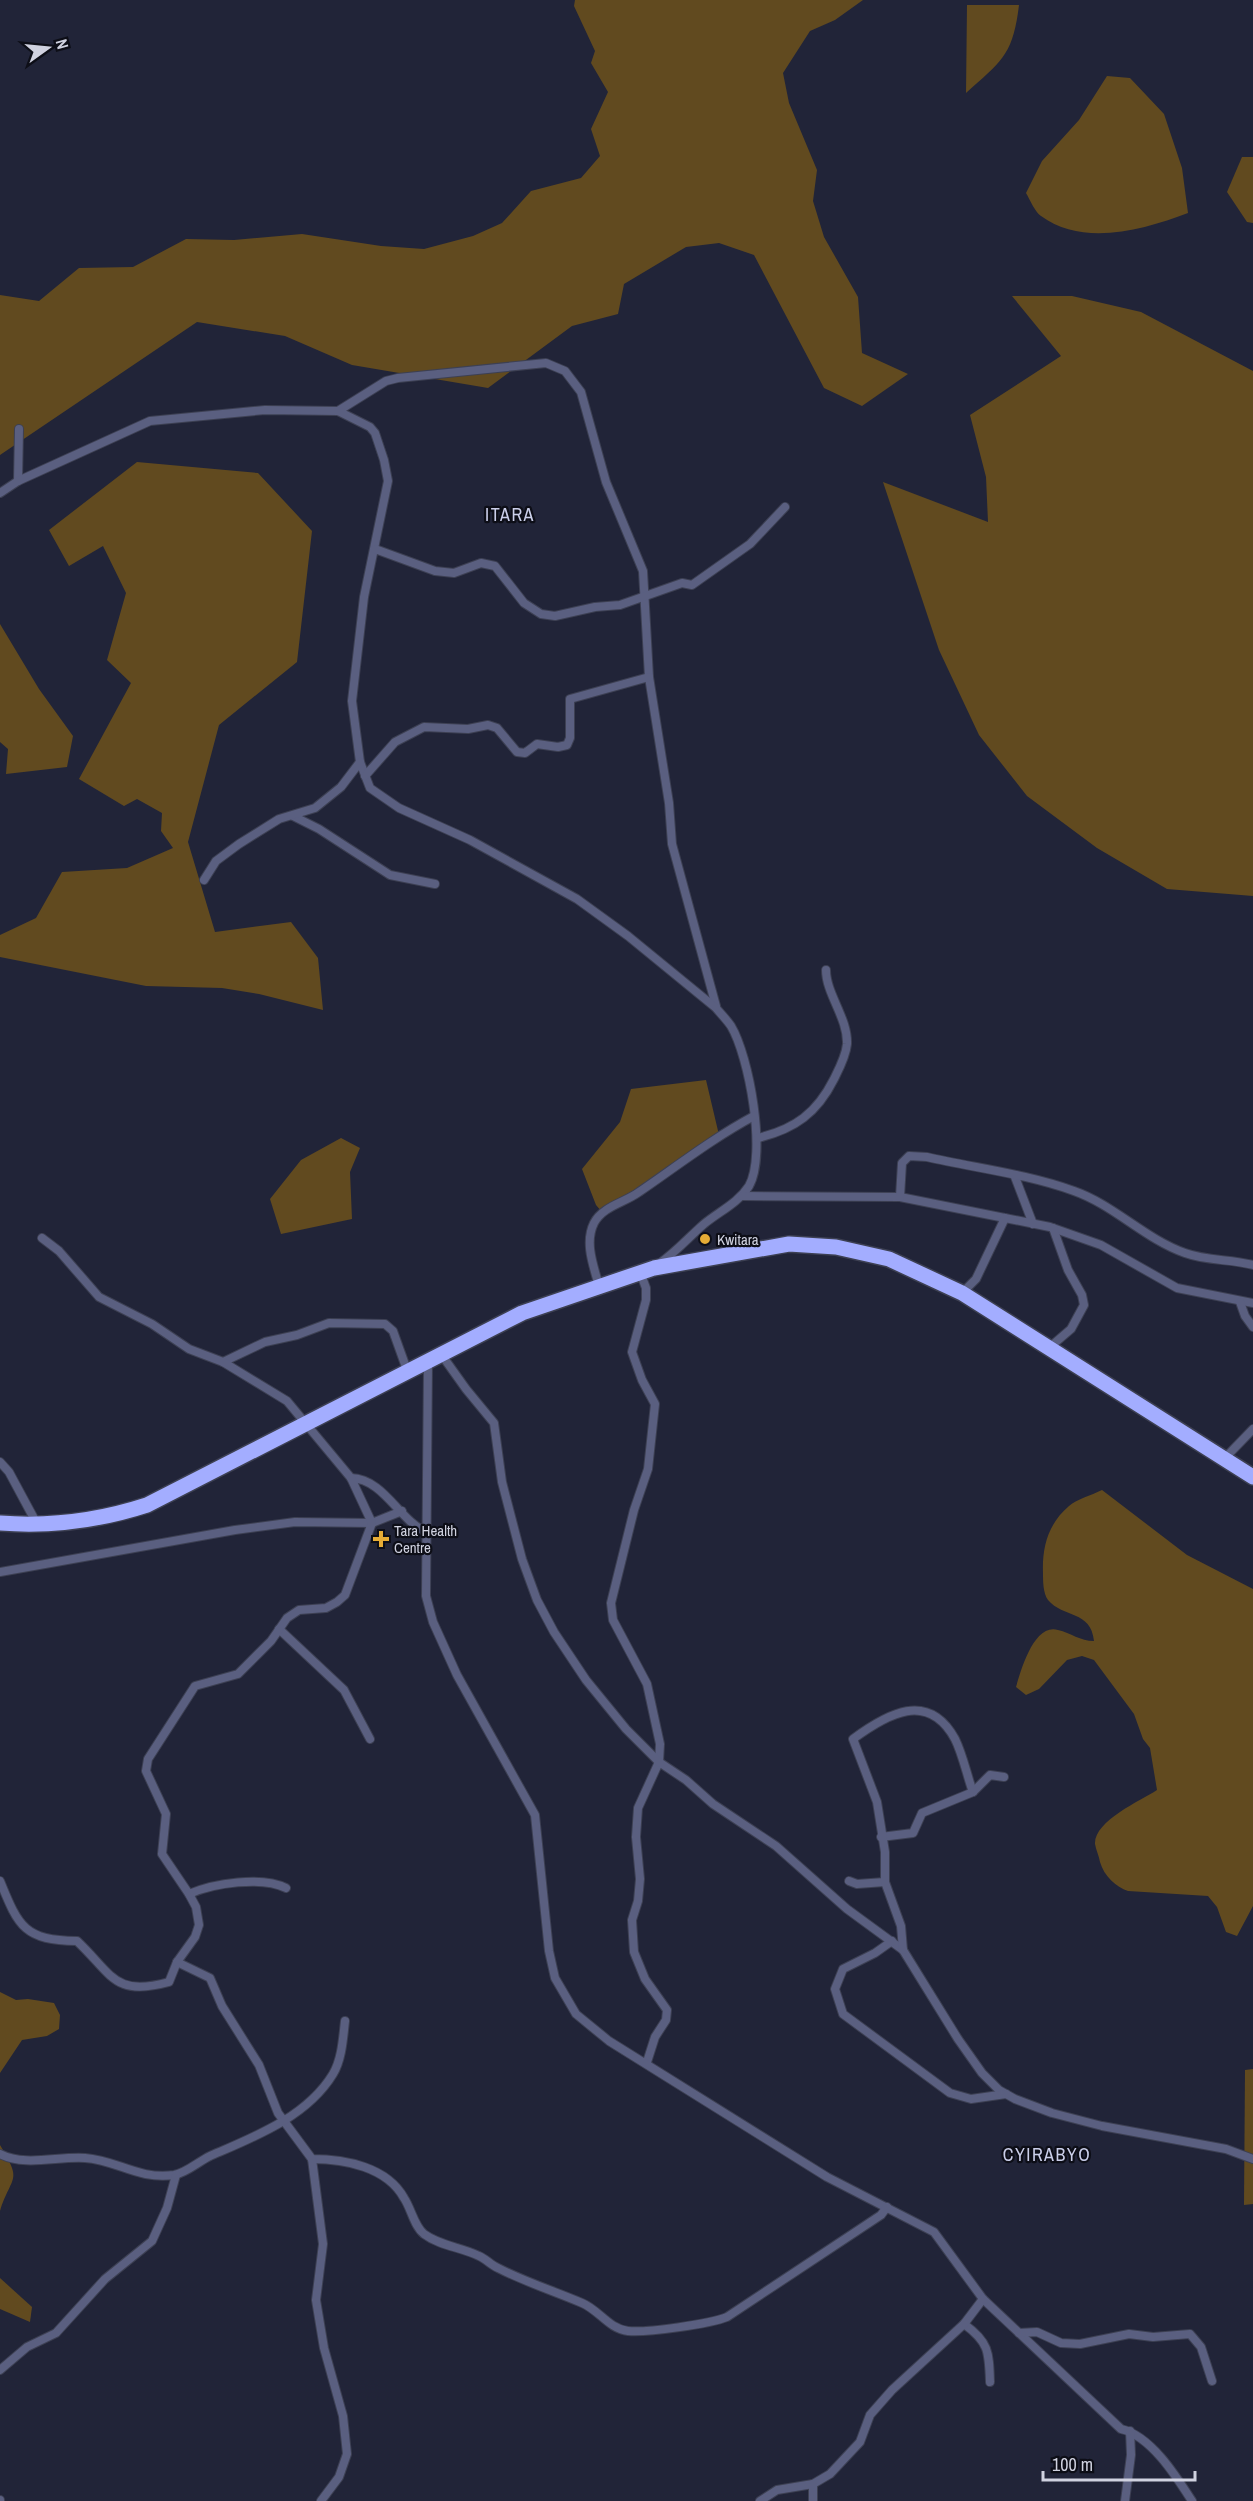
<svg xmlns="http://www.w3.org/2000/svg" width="1253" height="2501" font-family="'Archivo Narrow',sans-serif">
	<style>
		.green { fill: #614a1f }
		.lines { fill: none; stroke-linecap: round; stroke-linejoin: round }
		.street-casing { stroke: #3d4053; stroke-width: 10 }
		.highway-casing { stroke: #3d4053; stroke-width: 18 }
		.street { stroke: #5a5f80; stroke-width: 8 }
		.highway { stroke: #a3adff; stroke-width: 15 }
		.poi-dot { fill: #e6ac36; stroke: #0d0e17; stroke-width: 2 }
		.labels { text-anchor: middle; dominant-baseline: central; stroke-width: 4.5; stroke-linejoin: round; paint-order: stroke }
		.poi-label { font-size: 15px; fill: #d0d2e0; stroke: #0d0e17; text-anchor: start }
		.quarter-label { font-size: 18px; letter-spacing: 1.5px; fill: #cbcfea; stroke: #0d0e17 }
	</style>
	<rect width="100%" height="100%" fill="#212438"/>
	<!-- green -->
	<g class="green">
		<polygon points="575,0 863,0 835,20 810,31 783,73 789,103 817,170 813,201 824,237 858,297 862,353 908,374 862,406 824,388 754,255 719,243 686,247 624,284 618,314 572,326 488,388 352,365 285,336 197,322 0,455 0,295 39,301 79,268 133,267 186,239 234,240 302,234 381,246 424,249 473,236 502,223 531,191 581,178 600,156 591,129 608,92 591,63 595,51 574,6"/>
		<path d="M967,5H1019C1013,55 1002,61 966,93Z"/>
		<path d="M1107,76L1130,78L1164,114L1182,168L1188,213C1143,230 1083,247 1041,216C1035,212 1030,200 1026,193L1042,161L1079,120Z"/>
		<polygon points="1242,157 1253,157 1253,223 1247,222 1227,192"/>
		<polygon points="1012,296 1072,296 1141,312 1253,371 1253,896 1167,889 1097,848 1027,796 979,735 939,650 883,482 988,522 986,477 970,415 1061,356"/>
		<polygon points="137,462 258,473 312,531 297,662 219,725 188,842 215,932 291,922 318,958 323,1010 259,994 222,988 146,986 0,957 0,935 36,918 62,872 127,868 173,848 161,831 162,813 137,799 124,806 79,779 131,683 107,660 126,593 103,546 69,566 49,530"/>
		<polygon points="0,624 39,689 73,736 67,767 6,774 8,749 0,742"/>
		<polygon points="706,1080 719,1135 602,1212 596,1205 582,1169 620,1122 631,1089"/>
		<polygon points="341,1138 360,1148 350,1172 352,1219 281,1234 270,1199 301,1160"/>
		<path d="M1102,1490L1187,1555L1253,1589V1906L1237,1936L1226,1932L1217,1907L1208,1896L1128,1891C1116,1887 1104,1876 1100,1862C1099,1856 1096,1850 1095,1844C1094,1821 1140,1801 1157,1790L1150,1748L1143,1739L1134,1714L1094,1660L1082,1656L1067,1660L1039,1689L1026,1695L1016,1687C1021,1670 1034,1623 1058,1630C1071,1633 1080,1641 1094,1641C1091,1610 1063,1618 1048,1600C1043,1593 1043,1581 1043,1573C1042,1547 1048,1524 1069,1506C1077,1499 1092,1495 1102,1490Z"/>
		<polygon points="0,1992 16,2000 28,1999 54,2003 60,2015 59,2029 47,2036 22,2040 0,2073"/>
		<polygon points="1253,2069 1253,2204 1244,2205 1245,2070"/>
		<path d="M0,2145C23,2183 12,2174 0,2211Z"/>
		<polygon points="0,2278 32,2307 30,2322 0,2309"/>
	</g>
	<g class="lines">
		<defs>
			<g id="street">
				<polyline points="338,411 386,381 398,378 546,363 565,371 581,392 606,482 643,571 649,677 669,803 672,844 716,1006"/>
				<polyline points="18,481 19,429"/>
				<path d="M0,493L18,481L150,421L265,410L338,411L370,427L375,433L384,460L388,481L364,597L352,701L360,762L370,788L399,808L470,840L577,899L628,936L716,1008C721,1014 727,1020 731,1026C749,1056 767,1154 749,1186C738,1203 720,1211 704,1224C689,1237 676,1252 660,1263"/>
				<polyline points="375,549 435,571 454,573 481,563 495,566 524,603 541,614 555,616 595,607 620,605 682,583 692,585 750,544 785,507"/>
				<polyline points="365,776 395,742 424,727 468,729 488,725 497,728 517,752 525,753 537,744 558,747 567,745 570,738 570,699 649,677"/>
				<polyline points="293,816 319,829 390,875 435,884"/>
				<polyline points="204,880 216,861 239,844 279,819 315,808 341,787 360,762"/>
				<path d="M758,1138C795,1129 817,1113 834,1079C839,1069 846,1056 847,1044C848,1018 826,994 826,970"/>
				<polyline points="1015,1177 1033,1224"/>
				<polyline points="742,1196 900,1197 1050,1227 1101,1245 1177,1288 1253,1303"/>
				<path d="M900,1197L902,1163L909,1156L927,1157C975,1168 1027,1174 1074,1191C1114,1205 1145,1239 1185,1253C1207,1261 1231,1259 1253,1265"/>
				<polyline points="640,1272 646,1288 646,1300 632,1352 642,1380 655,1404 648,1469 634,1510 611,1603 613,1620 647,1684 660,1744 659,1762 638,1808 636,1837 640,1879 638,1901 632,1920 634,1952 645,1979 667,2010 666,2020 655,2037 647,2062"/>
				<path d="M599,1286C594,1267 584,1243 594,1223C603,1206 624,1203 639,1192C677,1166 713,1138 754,1116"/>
				<polyline points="962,1293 976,1279 1005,1218"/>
				<polyline points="1240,1302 1245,1316 1253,1327"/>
				<polyline points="1050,1347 1071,1329 1084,1305 1082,1295 1068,1270 1053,1228"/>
				<polyline points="441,1354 466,1389 494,1423 502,1482 522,1559 537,1600 554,1632 586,1680 626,1729 659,1762 686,1780 713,1804 776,1846 847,1909 903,1950 958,2039 982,2073 999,2090 1015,2099 1052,2113 1102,2126 1226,2149 1253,2159"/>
				<path d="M428,1361L426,1596L433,1622L457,1675L535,1815L549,1951L555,1978L576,2014L609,2041L827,2177L934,2232L983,2299L1121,2429C1151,2436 1176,2476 1192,2501"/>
				<polyline points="223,1362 265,1342 297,1335 329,1323 385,1324 393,1331 407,1370"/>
				<polyline points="1224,1459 1253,1429"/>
				<polyline points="0,1462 9,1472 37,1524"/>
				<path d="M351,1478C384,1479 399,1520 426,1532"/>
				<polyline points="0,1572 235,1530 295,1522 372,1523 402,1511"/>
				<polyline points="279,1629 344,1690 370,1739"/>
				<polyline points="881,1837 913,1833 922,1813 973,1792 990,1775 1004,1777"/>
				<path d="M0,1881C19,1928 25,1940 77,1941C113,1975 114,1997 169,1982L177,1962L195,1937L199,1925L196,1907L189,1894L162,1854L166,1814L146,1771L148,1759L195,1686L238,1674L271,1641L287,1618L299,1610L326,1608L337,1602L345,1595L372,1523L351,1478L287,1401L223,1362L189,1349L152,1324L99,1297L59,1251L42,1238"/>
				<polyline points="849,1881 857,1884 885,1882"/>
				<path d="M189,1894C214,1883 262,1876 286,1888"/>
				<polyline points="892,1941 875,1953 843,1969 835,1989 843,2014 950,2093 971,2099 1006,2094"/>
				<path d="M903,1950L901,1926L885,1882V1852L877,1802L853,1739C887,1714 928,1690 955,1739C963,1755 967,1776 973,1792"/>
				<path d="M177,1962L210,1978L222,2006L259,2065L278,2113L312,2159C345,2159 387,2167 404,2198C411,2208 414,2226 424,2234C440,2246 461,2247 479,2256C486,2259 491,2265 498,2268C525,2282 554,2291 582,2303C599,2310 609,2329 628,2331C646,2333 710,2324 727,2317L881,2215L887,2207"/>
				<path d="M0,2154C25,2167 58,2156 85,2158C117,2160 138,2180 174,2175C186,2173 198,2162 210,2156C254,2137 307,2117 333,2074C342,2059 343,2038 345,2021"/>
				<polyline points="312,2159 323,2244 316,2300 324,2348 343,2416 347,2454 339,2477 321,2501"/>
				<path d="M964,2324C989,2342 989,2352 990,2382"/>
				<polyline points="1019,2333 1037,2332 1061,2343 1080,2344 1129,2334 1153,2337 1190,2334 1201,2347 1212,2381"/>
				<polyline points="0,2370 27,2347 56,2333 105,2279 152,2241 167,2208 176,2175"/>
				<polyline points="0,2500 0,2501"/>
				<polyline points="760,2501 777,2490 813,2484 830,2474 860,2442 870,2415 892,2390 964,2324 983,2299"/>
				<polyline points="813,2501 813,2484"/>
				<polyline points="1125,2501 1131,2455 1130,2431"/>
			</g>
			<path id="highway" d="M0,1523C51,1527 98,1521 147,1505L522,1313L654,1268L789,1244L836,1247L889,1259L962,1293L1253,1477"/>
		</defs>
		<!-- street casing -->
		<use href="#street" class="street-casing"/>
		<!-- highway casing -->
		<use href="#highway" class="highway-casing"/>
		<!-- street -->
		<use href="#street" class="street"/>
		<!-- highway -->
		<use href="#highway" class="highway"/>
	</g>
	<!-- markers -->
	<g class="poi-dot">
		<circle cx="705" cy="1239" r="6"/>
		<path d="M378 1530h6v6h6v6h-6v6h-6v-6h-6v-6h6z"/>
	</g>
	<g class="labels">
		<!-- poi labels -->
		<g class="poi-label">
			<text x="717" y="1239">Kwitara</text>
			<text x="394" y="1530">Tara Health<tspan x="394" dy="17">Centre</tspan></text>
		</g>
		<!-- quarter labels -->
		<g class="quarter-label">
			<text x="510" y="514">ITARA</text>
			<text x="1047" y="2154">CYIRABYO</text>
		</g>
	</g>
	<!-- north arrow -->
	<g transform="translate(48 48) rotate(75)" stroke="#0d0e17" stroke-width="4.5" paint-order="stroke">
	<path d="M0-4.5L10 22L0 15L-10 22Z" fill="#d0d2e0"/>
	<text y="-9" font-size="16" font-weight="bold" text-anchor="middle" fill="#d0d2e0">N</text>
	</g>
	<!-- scale -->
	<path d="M1043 2471v9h152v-9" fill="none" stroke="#d0d2e0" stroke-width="3"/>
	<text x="1052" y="2471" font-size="18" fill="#d0d2e0" stroke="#0d0e17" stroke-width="4.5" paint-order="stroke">100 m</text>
</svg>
